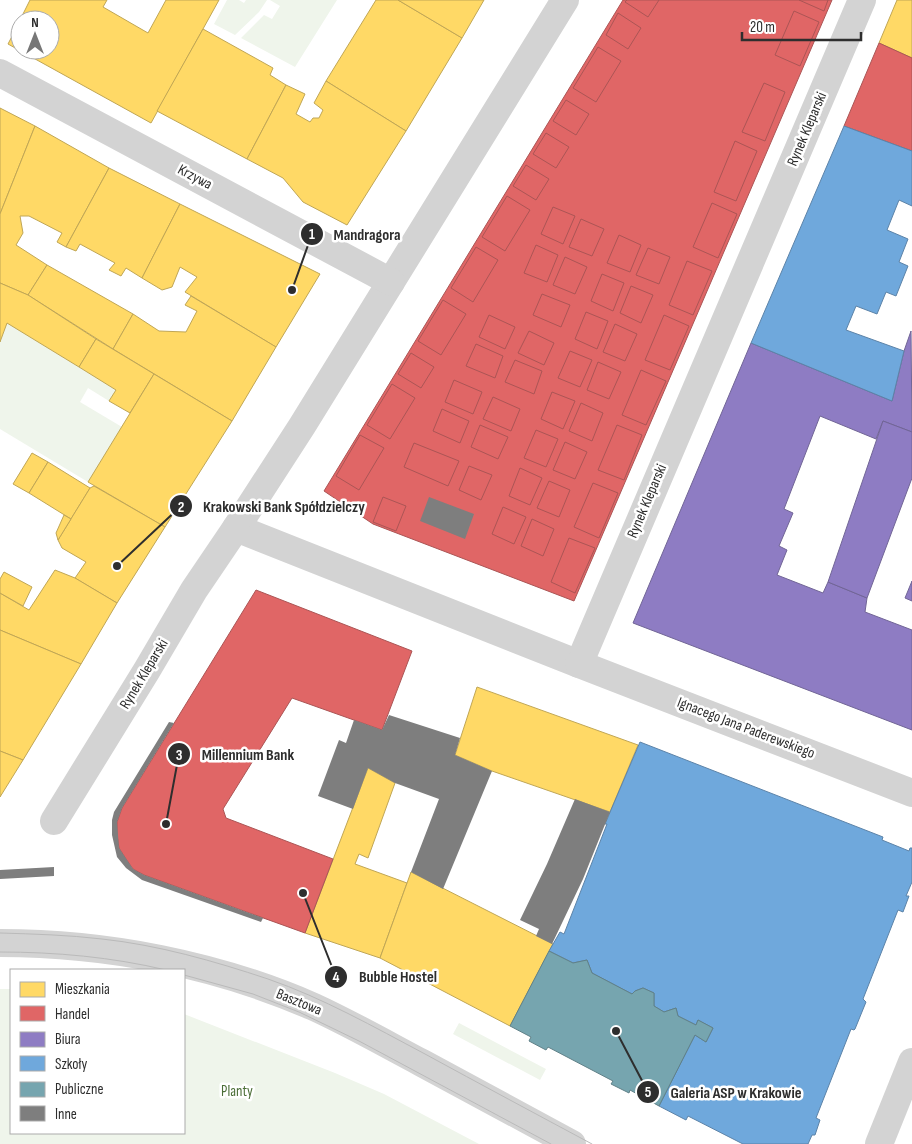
<svg xmlns="http://www.w3.org/2000/svg" width="912" height="1144" font-family="'Sofia Sans Condensed',sans-serif">
	<style>
		.green { fill: #eff5eb }
		.homes { fill: #ffd966; stroke: #c0a655 }
		.shops { fill: #e06666; stroke: #ab5555 }
		.offices { fill: #8e7cc3; stroke: #716596 }
		.schools { fill: #6fa8dc; stroke: #5c83a8 }
		.public { fill: #76a5af; stroke: #608188 }
		.building { fill: #7e7e7e }
		.lines { fill: none; stroke-linecap: round; stroke-linejoin: round }
		.street { stroke: #d3d3d3; stroke-width: 28 }
		.tram { stroke: #bababa; stroke-width: 1 }
		.labels { text-anchor: middle; dominant-baseline: central; stroke-width: 5; stroke-linejoin: round; paint-order: stroke }
		.street-label { font-size: 15px; fill: #2e2e2e; stroke: #fff }
		.park-label { font-size: 15px; fill: #4b6e37; stroke: #fff }
		.leader { fill: none; stroke: #2e2e2e; stroke-width: 2 }
		.callout-dot { fill: #2e2e2e; stroke: #fff; stroke-width: 2 }
		.mark-label { font-size: 15px; text-anchor: middle; font-weight: bold; fill: #fff }
		.callout-label { font-size: 16px; text-anchor: middle; font-weight: bold; fill: #2e2e2e; stroke: #fff; stroke-width: 5; stroke-linejoin: round; paint-order: stroke }
	</style>
	<rect width="100%" height="100%" fill="#fff"/>
	<!-- green -->
	<g class="green">
		<polygon points="227,0 239,0 244,3 246,0 267,0 259,12 235,35 214,24"/>
		<polygon points="270,0 337,0 295,67 241,38 264,15 272,19 280,6"/>
		<polygon points="7,323 116,390 109,401 88,388 80,402 122,427 88,482 0,429 0,342"/>
		<polygon points="0,989 11,989 11,1133 184,1133 184,1014 335,1073 384,1094 479,1144 0,1144"/>
		<polygon points="459,1023 546,1069 540,1080 453,1034"/>
	</g>
	<!-- homes -->
	<g class="homes">
		<polygon points="30,0 107,0 103,7 148,33 166,0 219,0 151,123 8,44 20,21 20,50 50,50 50,20 20,20"/>
		<polygon points="376,0 398,0 462,38 406,131 326,81"/>
		<polygon points="398,0 484,0 462,38"/>
		<polygon points="897,0 912,0 912,58 879,43"/>
		<polygon points="203,29 273,68 270,75 286,85 247,159 157,111"/>
		<polygon points="326,81 406,131 347,225 303,202 283,178 247,159 286,85 305,94 296,114 310,122 313,118 319,118 323,110 314,103"/>
		<polygon points="0,108 35,126 0,214"/>
		<polygon points="35,126 109,168 66,247 57,242 62,233 29,216 20,216 23,233 16,245 47,265 28,295 0,283 0,214"/>
		<polygon points="109,168 180,204 142,278 126,268 121,276 109,270 115,263 80,244 76,251 66,247"/>
		<polygon points="180,204 320,274 276,347 185,292 197,277 180,267 172,287 162,290 142,278"/>
		<polygon points="47,265 133,314 113,349 28,295"/>
		<polygon points="0,283 28,295 96,339 79,367 7,323 0,342"/>
		<polygon points="191,296 276,347 232,421 113,349 133,314 159,331 186,332 197,311 185,305"/>
		<polygon points="96,339 154,374 130,413 109,401 116,390 79,367"/>
		<polygon points="154,374 232,421 165,527 88,482"/>
		<polygon points="32,453 48,462 29,493 13,484"/>
		<polygon points="48,462 90,488 71,519 29,493"/>
		<polygon points="94,486 165,527 117,603 75,578 86,562 62,548 58,540 90,488"/>
		<polygon points="64,515 71,519 58,540 56,533"/>
		<polygon points="55,570 75,578 117,603 81,664 0,630 0,593 29,610"/>
		<polygon points="4,572 32,587 23,606 0,593 0,579"/>
		<polygon points="0,630 81,664 23,760 0,751"/>
		<polygon points="477,687 638,745 610,812 492,771 455,755"/>
		<polygon points="0,751 23,760 0,797"/>
		<polygon points="368,768 395,783 368,858 359,854 355,864 407,883 380,958 305,933"/>
		<polygon points="411,872 553,944 510,1026 380,958"/>
	</g>
	<!-- shops -->
	<g class="shops">
		<polygon points="623,0 832,0 574,601 373,524 324,491"/>
		<polygon points="627,0 659,0 648,17 625,2"/>
		<polygon points="799,0 828,0 824,11"/>
		<polygon points="794,11 819,22 800,66 775,55"/>
		<polygon points="618,13 641,28 628,49 606,35"/>
		<polygon points="879,43 912,58 912,151 844,126"/>
		<polygon points="598,47 621,61 596,102 573,88"/>
		<polygon points="764,83 785,92 765,141 742,132"/>
		<polygon points="566,100 589,114 576,135 553,121"/>
		<polygon points="546,133 569,147 556,168 533,154"/>
		<polygon points="735,141 757,151 736,201 714,192"/>
		<polygon points="526,165 549,179 536,200 513,186"/>
		<polygon points="507,196 530,210 505,251 482,237"/>
		<polygon points="712,203 737,214 718,258 693,247"/>
		<polygon points="553,207 575,216 563,244 541,234"/>
		<polygon points="581,219 604,229 592,256 569,247"/>
		<polygon points="619,235 641,245 630,272 607,263"/>
		<polygon points="536,245 558,255 547,282 524,273"/>
		<polygon points="476,247 498,260 473,302 451,288"/>
		<polygon points="648,248 670,257 659,284 636,275"/>
		<polygon points="565,257 587,267 575,294 553,285"/>
		<polygon points="687,261 712,271 693,315 669,305"/>
		<polygon points="602,274 624,283 613,311 591,301"/>
		<polygon points="631,286 653,295 641,323 620,313"/>
		<polygon points="542,294 570,305 561,327 533,315"/>
		<polygon points="443,300 466,314 441,355 418,341"/>
		<polygon points="586,312 608,321 597,349 575,339"/>
		<polygon points="489,315 515,327 505,349 479,337"/>
		<polygon points="664,315 689,326 670,370 645,360"/>
		<polygon points="615,324 637,334 625,361 603,352"/>
		<polygon points="529,331 554,343 544,365 518,353"/>
		<polygon points="476,344 503,356 495,378 466,366"/>
		<polygon points="570,351 592,360 580,387 558,378"/>
		<polygon points="411,353 434,367 421,388 398,374"/>
		<polygon points="515,360 542,371 534,394 505,382"/>
		<polygon points="598,362 621,372 609,399 587,390"/>
		<polygon points="641,370 666,381 646,425 622,415"/>
		<polygon points="454,380 482,392 473,414 445,402"/>
		<polygon points="392,384 415,398 390,439 367,425"/>
		<polygon points="552,392 575,401 563,429 541,419"/>
		<polygon points="493,397 520,409 511,431 483,419"/>
		<polygon points="581,403 603,413 592,441 569,431"/>
		<polygon points="442,409 469,421 460,443 433,431"/>
		<polygon points="480,425 508,437 498,459 471,447"/>
		<polygon points="617,425 642,435 624,480 598,470"/>
		<polygon points="536,430 558,439 546,467 524,458"/>
		<polygon points="360,435 384,448 359,490 336,476"/>
		<polygon points="565,442 587,452 575,479 553,470"/>
		<polygon points="414,443 459,461 448,486 404,467"/>
		<polygon points="469,466 492,475 481,500 459,490"/>
		<polygon points="520,468 542,478 530,505 509,496"/>
		<polygon points="549,481 570,490 559,517 537,508"/>
		<polygon points="593,483 618,493 599,538 574,527"/>
		<polygon points="383,497 406,506 396,531 373,522"/>
		<polygon points="503,507 526,517 514,544 492,534"/>
		<polygon points="532,519 554,529 543,556 521,546"/>
		<polygon points="569,538 595,548 575,593 551,582"/>
		<polygon points="256,590 412,651 382,730 292,698 223,809 226,818 333,859 305,933 144,875 133,869 126,859 119,848 117,835 117,822 122,808"/>
	</g>
	<!-- offices -->
	<g class="offices">
		<polygon points="911,331 912,432 883,421 876,439 820,416 784,509 793,513 779,546 787,550 777,575 823,593 828,582 867,598 865,612 912,630 912,730 633,623 751,343 892,401 904,351"/>
		<polygon points="883,421 912,432 912,478 867,598 828,582"/>
		<polygon points="912,581 912,601 905,598"/>
	</g>
	<!-- schools -->
	<g class="schools">
		<polygon points="844,126 912,151 912,206 899,200 887,230 908,239 899,262 908,266 896,296 886,292 877,314 856,306 846,330 904,351 892,401 751,343"/>
		<polygon points="640,742 883,837 882,840 909,851 910,848 912,848 912,882 906,896 909,896 903,912 898,910 863,999 866,1002 855,1029 854,1030 851,1029 816,1118 820,1120 815,1135 812,1135 808,1144 743,1144 688,1116 686,1120 659,1106 695,1035 706,1042 713,1028 698,1020 696,1025 678,1016 676,1008 664,1012 654,1006 654,993 643,988 635,991 632,994 592,973 587,960 573,963 549,951 560,932 564,934 607,824 605,824"/>
	</g>
	<!-- public -->
	<polygon class="public" points="549,951 573,963 587,960 592,973 632,994 635,991 643,988 654,993 654,1006 664,1012 676,1008 678,1016 696,1025 698,1020 713,1028 706,1042 695,1035 659,1106 630,1090 629,1093 611,1084 613,1081 548,1047 546,1050 529,1041 531,1037 510,1026"/>
	<!-- building -->
	<g class="building">
		<polygon points="429,497 474,514 465,539 420,521"/>
		<polygon points="389,715 460,738 455,755 492,771 443,889 411,872 439,799 395,783 368,768 353,809 318,796 339,740 346,743 354,720 382,730"/>
		<polygon points="169,722 174,723 122,808 117,822 119,848 133,869 144,875 263,918 261,922 142,880 126,868 117,857 112,835 112,820 114,812"/>
		<polygon points="575,799 610,812 583,879 552,944 536,936 539,929 520,920 547,864"/>
		<polygon points="54,867 54,876 0,879 0,870"/>
	</g>
	<g class="lines">
		<!-- street -->
		<g class="street">
			<polyline points="565,0 302,426 236,528 579,664 862,0"/>
			<polyline points="0,73 391,282"/>
			<polyline points="579,664 912,793"/>
			<polyline points="54,821 147,670 194,590 236,528"/>
			<path d="M0,943C106,943 216,964 314,1007C351,1024 386,1044 422,1063C472,1090 522,1117 572,1144"/>
			<polyline points="879,1144 912,1062"/>
		</g>
		<!-- tram -->
		<g class="tram">
			<path d="M0,933C34,934 68,935 102,939C158,945 214,961 268,979C323,998 374,1027 425,1054C480,1084 536,1114 592,1144"/>
			<path d="M0,952C55,952 112,957 166,970"/>
			<polyline points="184,975 253,994 299,1012 359,1041 551,1144"/>
		</g>
	</g>
	<g class="labels">
		<!-- street labels -->
		<g class="street-label">
			<text transform="translate(807 129) rotate(-67)">Rynek Kleparski</text>
			<text transform="translate(195 177) rotate(28)">Krzywa</text>
			<text transform="translate(647 501) rotate(-67)">Rynek Kleparski</text>
			<text transform="translate(144 674) rotate(-59)">Rynek Kleparski</text>
			<text transform="translate(746 728) rotate(21)">Ignacego Jana Paderewskiego</text>
			<text transform="translate(299 1002) rotate(22)">Basztowa</text>
		</g>
		<!-- park labels -->
		<g class="park-label">
			<text x="237" y="1091">Planty</text>
		</g>
	</g>
	<!-- callouts -->
	<path class="leader" d="M292 290L312 234M117 566L181 506M166 824L179 754M303 893L336 977M616 1031L648 1092"/>
	<g class="callout-dot">
		<circle cx="292" cy="290" r="5"/>
		<circle cx="117" cy="566" r="5"/>
		<circle cx="166" cy="824" r="5"/>
		<circle cx="303" cy="893" r="5"/>
		<circle cx="616" cy="1031" r="5"/>
		<circle cx="312" cy="234" r="12"/>
		<circle cx="181" cy="506" r="12"/>
		<circle cx="179" cy="754" r="12"/>
		<circle cx="336" cy="977" r="12"/>
		<circle cx="648" cy="1092" r="12"/>
	</g>
	<g class="mark-label">
		<text x="312" y="239">1</text>
		<text x="181" y="512">2</text>
		<text x="179" y="760">3</text>
		<text x="336" y="982">4</text>
		<text x="648" y="1097">5</text>
	</g>
	<g class="callout-label">
		<text x="367" y="240">Mandragora</text>
		<text x="284" y="512">Krakowski Bank Spółdzielczy</text>
		<text x="248" y="760">Millennium Bank</text>
		<text x="398" y="982">Bubble Hostel</text>
		<text x="736" y="1098">Galeria ASP w Krakowie</text>
	</g>
	<!-- legend -->
	<rect x="10" y="969" width="175" height="165" fill="#ffffff" stroke="#ababab"/>
	<rect x="20" y="982" width="25" height="15" fill="#ffd966" stroke="#ababab"/>
	<text x="55" y="994" font-size="15" fill="#2e2e2e">Mieszkania</text>
	<rect x="20" y="1006" width="25" height="15" fill="#e06666" stroke="#ababab"/>
	<text x="55" y="1019" font-size="15" fill="#2e2e2e">Handel</text>
	<rect x="20" y="1032" width="25" height="15" fill="#8e7cc3" stroke="#ababab"/>
	<text x="55" y="1044" font-size="15" fill="#2e2e2e">Biura</text>
	<rect x="20" y="1056" width="25" height="15" fill="#6fa8dc" stroke="#ababab"/>
	<text x="55" y="1069" font-size="15" fill="#2e2e2e">Szkoły</text>
	<rect x="20" y="1082" width="25" height="15" fill="#76a5af" stroke="#ababab"/>
	<text x="55" y="1094" font-size="15" fill="#2e2e2e">Publiczne</text>
	<rect x="20" y="1106" width="25" height="15" fill="#7e7e7e" stroke="#ababab"/>
	<text x="55" y="1119" font-size="15" fill="#2e2e2e">Inne</text>
	<!-- north arrow -->
	<g transform="translate(35 35)"><circle r="24" fill="#ffffff" stroke="#ababab"/>
	<path d="M0-4L9 19L0 12L-9 19Z" fill="#777777"/>
	<text y="-8" font-size="14" font-weight="bold" text-anchor="middle" fill="#2e2e2e">N</text>
	</g>
	<!-- scale -->
	<path d="M742 32v8h119v-8" fill="none" stroke="#2e2e2e" stroke-width="2.5"/>
	<text x="750" y="32" font-size="15" fill="#2e2e2e" stroke="#ffffff" stroke-width="4" paint-order="stroke">20 m</text>
</svg>
